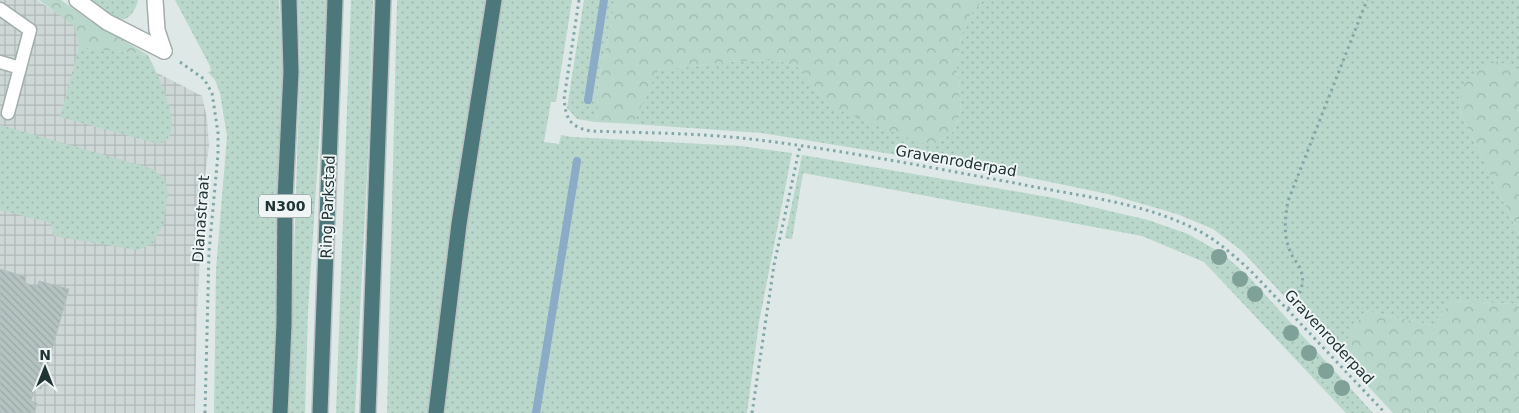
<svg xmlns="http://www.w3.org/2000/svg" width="1519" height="413" font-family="'DejaVu Sans',sans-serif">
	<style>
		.industrial { fill: url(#industrial-grid) }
		.grass { fill: url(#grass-dots) }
		.forest { fill: url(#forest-crowns) }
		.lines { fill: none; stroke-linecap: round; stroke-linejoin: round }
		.stream { stroke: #8cabc7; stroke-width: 8 }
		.building { fill: url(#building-back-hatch); stroke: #b2c0bf }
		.service-casing { stroke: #a2aead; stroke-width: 15 }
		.minor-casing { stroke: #a2aead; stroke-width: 18 }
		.trunk-casing { stroke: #bcc2c2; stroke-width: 18 }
		.path { stroke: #82a7a8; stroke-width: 3; stroke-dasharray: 2.5 4; stroke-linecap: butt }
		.service { stroke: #fff; stroke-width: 12 }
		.minor { stroke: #fff; stroke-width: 15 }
		.trunk { stroke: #4c777b; stroke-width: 15 }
		.tree { fill: #7fa197 }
		.labels { text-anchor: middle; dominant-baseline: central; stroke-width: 4; stroke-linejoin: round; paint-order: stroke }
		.shield { fill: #eef5f4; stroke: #5e6e6e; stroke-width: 1 }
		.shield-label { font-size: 14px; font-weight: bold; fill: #213435 }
		.street-label { font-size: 15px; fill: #213435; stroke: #eef5f4 }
	</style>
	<defs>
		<pattern id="industrial-grid" width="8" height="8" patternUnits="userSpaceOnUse" patternTransform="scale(1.25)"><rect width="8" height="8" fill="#cdd7d6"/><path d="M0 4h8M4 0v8" fill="none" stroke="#b0b9b8"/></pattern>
		<pattern id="grass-dots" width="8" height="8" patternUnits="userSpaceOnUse" patternTransform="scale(1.25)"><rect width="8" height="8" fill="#b9d7cb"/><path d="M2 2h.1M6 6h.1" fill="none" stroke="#9fb9af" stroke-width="1.8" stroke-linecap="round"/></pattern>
		<pattern id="forest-crowns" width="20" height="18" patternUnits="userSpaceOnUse" patternTransform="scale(1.25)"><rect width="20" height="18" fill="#b9d7cb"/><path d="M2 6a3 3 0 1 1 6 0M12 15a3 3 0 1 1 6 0" fill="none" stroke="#9fb9af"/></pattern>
		<pattern id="building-back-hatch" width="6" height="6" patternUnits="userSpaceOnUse" patternTransform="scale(1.25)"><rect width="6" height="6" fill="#b4c2c0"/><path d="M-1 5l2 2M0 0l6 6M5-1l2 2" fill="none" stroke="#9aa7a6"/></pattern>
	</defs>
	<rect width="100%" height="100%" fill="#dee8e6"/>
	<!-- industrial -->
	<polygon class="industrial" points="0,0 37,0 113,50 202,96 207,118 209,146 204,184 197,313 195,413 0,413"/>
	<!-- grass -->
	<g class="grass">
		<path d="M89,0H138C136,9 130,20 120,20Z"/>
		<polygon points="175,0 279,0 283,70 278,325 274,413 214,413 216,270 227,136 220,93 215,80 208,72 211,71 210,66"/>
		<polygon points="298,0 327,0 327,20 308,311 305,413 289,413 300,65"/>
		<polygon points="351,0 373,0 369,134 355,413 336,413"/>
		<polygon points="397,0 486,0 452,225 429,413 387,413"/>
		<polygon points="500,0 572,0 556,102 551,102 544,142 559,144 561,135 572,137 741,146 792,153 759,322 747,413 443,413 464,233"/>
		<polygon points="584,0 614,0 612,21 599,77 596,122 577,119 567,108"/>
		<polygon points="983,0 1519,0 1519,73 1498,61 1460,112 1519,234 1519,304 1452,301 1432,325 1365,311 1338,354 1242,251 1213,229 1177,214 1108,194 996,171 762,133 633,124 657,70 726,62 776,60 798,67 815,87 828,106 939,141 954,131 961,110 957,68 961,36 970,15"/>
		<path d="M79,47L148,55C156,72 190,136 159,144L60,117Z"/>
		<polygon points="0,125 153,169 164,178 168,192 163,225 153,243 138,250 54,236 51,223 0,210"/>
		<polygon points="802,155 1054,198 1148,220 1188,234 1223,254 1249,277 1373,413 1346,413 1204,262 1142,236 803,173 792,239 785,238"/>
	</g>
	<!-- forest -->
	<g class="forest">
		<polygon points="39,0 61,0 89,20 148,55 79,47 74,26"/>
		<polygon points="614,0 983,0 970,15 961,37 957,68 961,110 954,131 939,141 934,148 828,106 815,87 798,67 776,60 726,62 658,70 633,124 596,122 599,77 612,21"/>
		<polygon points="1498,61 1519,73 1519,234 1460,112 1460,89 1477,69"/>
		<polygon points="1452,301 1519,304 1519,413 1393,413 1338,354 1365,311 1432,325"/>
	</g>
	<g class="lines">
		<!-- stream -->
		<g class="stream">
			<polyline points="588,100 604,0"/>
			<polyline points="536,413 577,161"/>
		</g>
	</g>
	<!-- building -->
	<polygon class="building" points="0,269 26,277 25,283 37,287 39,281 69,289 41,389 35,387 31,401 37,403 34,413 0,413"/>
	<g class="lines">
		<defs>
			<g id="service">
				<polyline points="0,9 30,30 8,113"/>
				<polyline points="0,62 20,68"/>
			</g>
			<g id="minor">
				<polyline points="77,0 107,22 164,51"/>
				<polyline points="155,0 157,30 164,51"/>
			</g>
			<g id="trunk">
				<polyline points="280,413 284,324 285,199 291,72 289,0"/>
				<polyline points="320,413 335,0"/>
				<polyline points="368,413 383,0"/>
				<polyline points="436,413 459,224 494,0"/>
			</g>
		</defs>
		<!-- service casing -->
		<use href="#service" class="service-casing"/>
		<!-- minor casing -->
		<use href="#minor" class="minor-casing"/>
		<!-- trunk casing -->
		<use href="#trunk" class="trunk-casing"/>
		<!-- path -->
		<g class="path">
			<path d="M579,0L564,99C566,119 569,126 590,131C646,133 703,133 759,140C847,151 934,168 1020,184C1078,196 1142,202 1195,229C1216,239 1233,255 1250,270L1385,413"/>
			<polyline points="180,62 204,79 212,93 218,133 218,154 209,252 205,413"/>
			<path d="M1288,309C1298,297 1307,285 1300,268C1297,262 1292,257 1290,251C1283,234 1285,218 1288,201L1367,0"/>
			<polyline points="752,413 774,265 800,146"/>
		</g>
		<!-- service -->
		<use href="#service" class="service"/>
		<!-- minor -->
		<use href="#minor" class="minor"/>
		<!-- trunk -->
		<use href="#trunk" class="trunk"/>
	</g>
	<!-- trees -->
	<g class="tree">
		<circle cx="1219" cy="257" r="8"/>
		<circle cx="1240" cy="279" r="8"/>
		<circle cx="1255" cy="294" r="8"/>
		<circle cx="1291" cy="333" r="8"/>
		<circle cx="1309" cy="353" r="8"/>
		<circle cx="1326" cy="371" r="8"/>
		<circle cx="1342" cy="388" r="8"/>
	</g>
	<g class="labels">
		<!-- shield labels -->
		<rect class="shield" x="259" y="194.5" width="52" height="23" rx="4"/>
		<g class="shield-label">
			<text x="285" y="206">N300</text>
		</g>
		<!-- street labels -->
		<g class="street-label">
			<text transform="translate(956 161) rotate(10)">Gravenroderpad</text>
			<text transform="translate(328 207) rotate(-88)">Ring Parkstad</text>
			<text transform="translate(201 219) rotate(-86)">Dianastraat</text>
			<text transform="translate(1329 337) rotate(47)">Gravenroderpad</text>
		</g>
	</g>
	<!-- north arrow -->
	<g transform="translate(45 368)" stroke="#eef5f4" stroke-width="4" paint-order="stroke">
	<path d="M0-4L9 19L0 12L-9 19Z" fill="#213435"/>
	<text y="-8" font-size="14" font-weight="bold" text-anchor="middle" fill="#213435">N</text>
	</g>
</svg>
